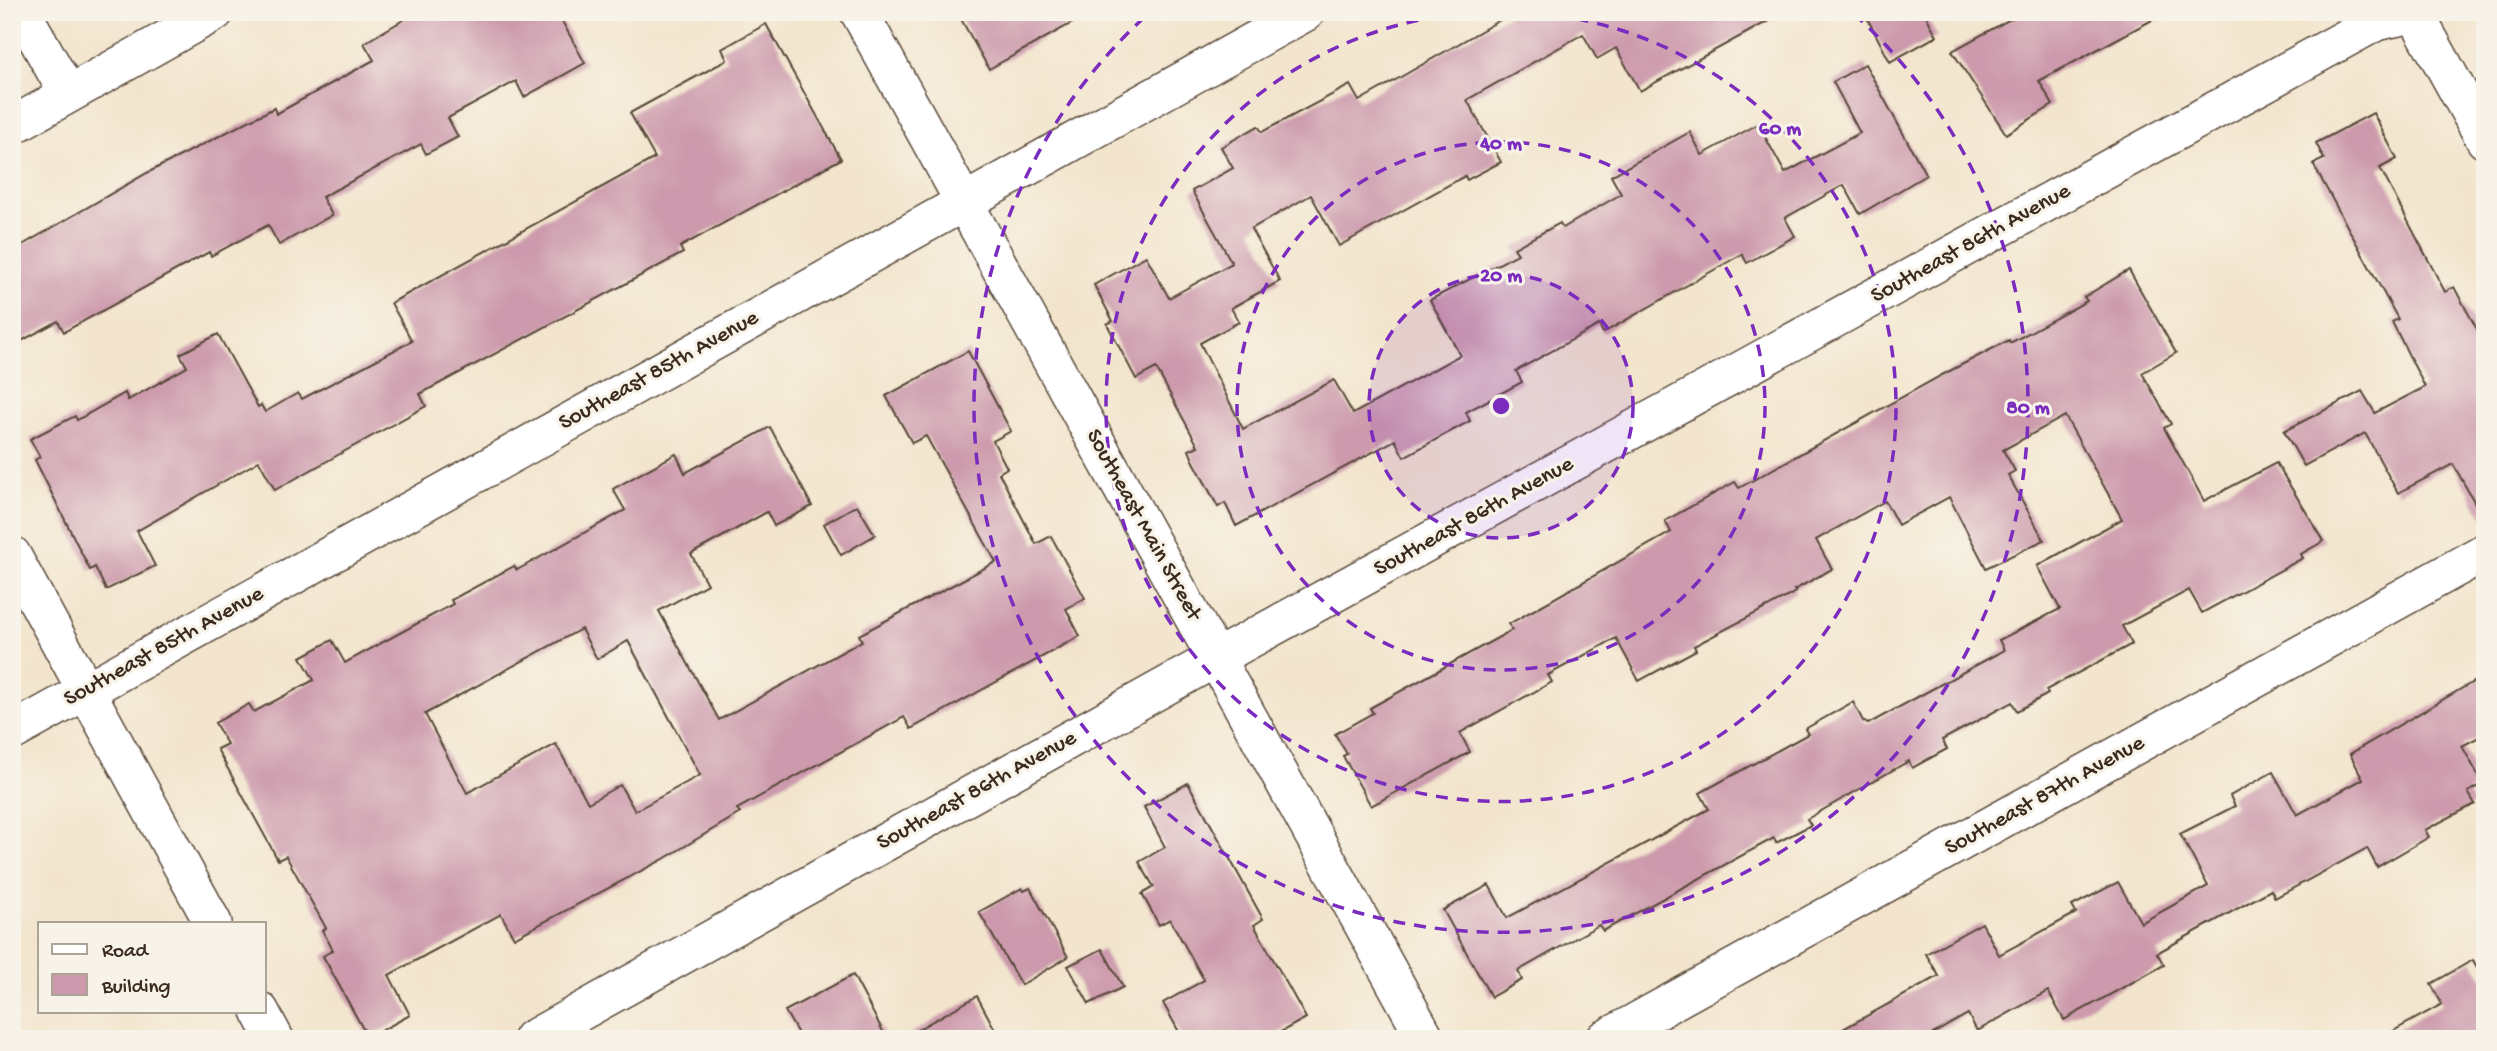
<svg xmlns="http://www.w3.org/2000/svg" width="2497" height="1051" font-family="'Gochi Hand',sans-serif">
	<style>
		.building { fill: #cc9aac; fill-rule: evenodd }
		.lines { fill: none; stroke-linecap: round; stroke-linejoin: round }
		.street-casing { stroke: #574638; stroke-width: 40 }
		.street { stroke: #fff; stroke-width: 37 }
		.ring { fill: none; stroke: #7b2cbf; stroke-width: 3.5; stroke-dasharray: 12 9 }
		.labels { text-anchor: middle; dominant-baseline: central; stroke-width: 6; stroke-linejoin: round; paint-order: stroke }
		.street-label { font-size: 23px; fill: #3b2a1e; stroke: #f7f3e8 }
		.centre { fill: #7b2cbf; stroke: #f7f3e8; stroke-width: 3.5 }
		.ring-label { font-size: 21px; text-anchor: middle; font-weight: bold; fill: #7b2cbf; stroke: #f7f3e8; stroke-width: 6; stroke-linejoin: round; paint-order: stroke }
	</style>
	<rect width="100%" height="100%" fill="#f7f3e8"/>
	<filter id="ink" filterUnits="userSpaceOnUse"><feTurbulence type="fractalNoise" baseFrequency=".0143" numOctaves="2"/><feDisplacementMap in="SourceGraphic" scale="14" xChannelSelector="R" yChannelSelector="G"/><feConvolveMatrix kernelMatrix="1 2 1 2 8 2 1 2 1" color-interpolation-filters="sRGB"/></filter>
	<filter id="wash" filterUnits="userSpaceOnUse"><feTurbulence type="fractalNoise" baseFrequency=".00686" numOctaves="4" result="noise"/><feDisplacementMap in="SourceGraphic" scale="28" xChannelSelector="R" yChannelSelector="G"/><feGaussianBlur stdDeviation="1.57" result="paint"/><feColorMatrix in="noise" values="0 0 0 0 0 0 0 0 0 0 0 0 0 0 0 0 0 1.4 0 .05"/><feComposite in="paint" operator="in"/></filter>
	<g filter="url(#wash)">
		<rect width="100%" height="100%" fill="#f3e5cd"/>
		<g id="blocks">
			<!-- building -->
			<g class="building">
				<polygon points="417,12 557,12 585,63 524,97 516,81 448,118 458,137 426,154 421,144 322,197 332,215 279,245 268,225 211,256 209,252 64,332 58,321 12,346 12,251 147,173 274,108 276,114 374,60 364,43"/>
				<polygon points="957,12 1092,12 989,69"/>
				<polygon points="1514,12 1785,12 1640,91 1616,48 1597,59 1583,34 1467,100 1501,162 1467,180 1465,176 1339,246 1311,195 1251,229 1280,281 1231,308 1239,322 1200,343 1243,429 1334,380 1353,414 1460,355 1430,300 1518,254 1514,248 1560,223 1563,228 1621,194 1611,176 1690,132 1702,155 1758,124 1785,173 1860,133 1833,82 1865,64 1926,175 1860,214 1844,185 1785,218 1795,236 1747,263 1742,254 1603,333 1599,325 1516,371 1522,382 1466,412 1470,421 1404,457 1395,440 1236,526 1225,503 1218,507 1193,460 1189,450 1198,446 1156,368 1136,379 1107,324 1113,321 1094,285 1146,256 1169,298 1232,263 1192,191 1233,168 1221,147 1258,126 1262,132 1350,85 1359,101"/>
				<polygon points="1864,12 1924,12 1937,36 1890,62"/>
				<polygon points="2023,12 2167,12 2039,81 2053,105 2006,134 1952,51"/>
				<polygon points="766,24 841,159 680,247 683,253 420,394 426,406 275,490 259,461 137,531 155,566 106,590 95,567 90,570 35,460 40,457 30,439 75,416 77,420 125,393 128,400 187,367 180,354 218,334 258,407 261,405 265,412 298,393 302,399 412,341 391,303 655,158 630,113 727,60 722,49"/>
				<polygon points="2373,113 2397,159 2380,168 2445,292 2454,287 2485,344 2485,521 2453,464 2398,493 2365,433 2304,466 2284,431 2362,391 2375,413 2425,387 2392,322 2398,319 2313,164 2324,159 2316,143"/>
				<polygon points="2129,270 2176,353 2142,373 2171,424 2164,428 2204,501 2276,463 2324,541 2301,554 2303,558 2202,613 2189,590 2122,626 2132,644 2046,690 2048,694 2017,711 2012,702 1942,740 1947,749 1912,768 1909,761 1807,819 1811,825 1776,843 1774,838 1603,931 1599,925 1518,971 1522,980 1491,997 1443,910 1489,885 1507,918 1709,809 1700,793 1808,734 1805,729 1853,702 1863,721 1868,724 2004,650 1999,640 2060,609 2037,566 2122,519 2065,416 2003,450 2015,471 2008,475 2044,540 1986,568 1949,497 1898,525 1885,501 1816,540 1832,569 1794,590 1796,592 1694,646 1696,650 1639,681 1616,638 1548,675 1552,682 1460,733 1470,752 1371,806 1343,756 1347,754 1335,734 1373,713 1370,708 1512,630 1509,624 1671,532 1665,521 1735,482 1739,488 1942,375 2009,340 2010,343 2087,301 2084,297"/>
				<path d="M968,351L1011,431L993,441L1007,468L999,473L1036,544L1051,536L1085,598L1066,609L1080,636L911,729L904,717L737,809L740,813L662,860L514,938L501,914L389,975L410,1015L368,1038L323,956L333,950L322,930L326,928L286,856L278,860L217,749L227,744L215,723L249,704L254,712L314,680L301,657L332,640L345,663L453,604L451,600L514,566L517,570L625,510L613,489L676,454L685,473L770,427L812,506L774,526L767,512L691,554L707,584L659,611L719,720L862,641L859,635L996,562L926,436L912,443L886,396ZM581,629L597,659L628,641L700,775L635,811L620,785L588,803L556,744L467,793L425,714Z"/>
				<polygon points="857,505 875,535 841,555 824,524"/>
				<polygon points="2485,675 2485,734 2462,746 2483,784 2468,792 2475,804 2425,830 2429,837 2377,867 2367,848 2275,898 2271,890 2157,953 2164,965 2064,1020 2048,991 1977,1031 1968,1014 1924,1039 1825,1039 1939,976 1926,954 1982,923 1999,955 2076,913 2072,906 2118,882 2141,923 2208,886 2180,834 2235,806 2230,796 2273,772 2297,815 2363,779 2350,754"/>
				<polygon points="1188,783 1263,919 1254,925 1306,1018 1268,1039 1183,1039 1163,1003 1204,980 1170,919 1159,925 1142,894 1154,887 1139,862 1165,847 1144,807"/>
				<polygon points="1022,888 1024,891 1030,888 1068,957 1021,985 979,912"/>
				<polygon points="1102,949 1123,987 1089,1004 1068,966"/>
				<polygon points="2473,960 2485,982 2485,1039 2379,1039 2442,1004 2431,984"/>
				<polygon points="853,975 887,1039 801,1039 785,1011"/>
				<polygon points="977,996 1000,1039 901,1039"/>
			</g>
		</g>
	</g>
	<g filter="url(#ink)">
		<use href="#blocks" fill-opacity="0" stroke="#574638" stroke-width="2"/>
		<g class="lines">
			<defs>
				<g id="street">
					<polyline points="22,12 68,94"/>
					<polyline points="859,12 1426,1039"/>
					<polyline points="2414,12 2485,140"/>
					<polyline points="12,126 215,12"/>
					<polyline points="12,555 213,923"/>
					<polyline points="12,732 1306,12"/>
					<polyline points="260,1011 275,1039"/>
					<polyline points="532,1039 1218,657 2376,22 2422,12"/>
					<polyline points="1605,1039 2485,552"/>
				</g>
			</defs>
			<!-- street casing -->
			<use href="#street" class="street-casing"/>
			<!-- street -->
			<use href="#street" class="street"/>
		</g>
	</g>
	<!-- distance rings -->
	<circle cx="1501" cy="406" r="132" fill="#7b2cbf" fill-opacity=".12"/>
	<g class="ring">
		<circle cx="1501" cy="406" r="132"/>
		<circle cx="1501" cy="406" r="264"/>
		<path d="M1535 13A395 395 0 1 1 1467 13"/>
		<path d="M1854 14A527 527 0 1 1 1148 14"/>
	</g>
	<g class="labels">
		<!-- street labels -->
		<g class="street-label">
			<text transform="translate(1971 244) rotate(-29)">Southeast 86th Avenue</text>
			<text transform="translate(659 371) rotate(-29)">Southeast 85th Avenue</text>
			<text transform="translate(1474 517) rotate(-29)">Southeast 86th Avenue</text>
			<text transform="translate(1143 525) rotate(61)">Southeast Main Street</text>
			<text transform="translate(164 647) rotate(-29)">Southeast 85th Avenue</text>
			<text transform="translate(977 791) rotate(-29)">Southeast 86th Avenue</text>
			<text transform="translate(2045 796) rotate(-29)">Southeast 87th Avenue</text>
		</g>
	</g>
	<circle cx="1501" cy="406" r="10" class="centre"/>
	<g class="ring-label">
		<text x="1780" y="134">60 m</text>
		<text x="1501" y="149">40 m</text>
		<text x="1501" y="281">20 m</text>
		<text x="2028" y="413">80 m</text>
	</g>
	<!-- margin -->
	<rect width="2497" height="1051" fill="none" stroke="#f7f3e8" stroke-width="42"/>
	<!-- legend -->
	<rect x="38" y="922" width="228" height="91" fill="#f7f3e8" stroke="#aca397" stroke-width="2"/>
	<rect x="52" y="944" width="35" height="10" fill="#ffffff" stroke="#aca397" stroke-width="2"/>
	<text x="102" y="956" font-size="21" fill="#3b2a1e">Road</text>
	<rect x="52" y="974" width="35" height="21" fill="#cc9aac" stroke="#aca397" stroke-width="2"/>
	<text x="102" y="992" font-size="21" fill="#3b2a1e">Building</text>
</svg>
